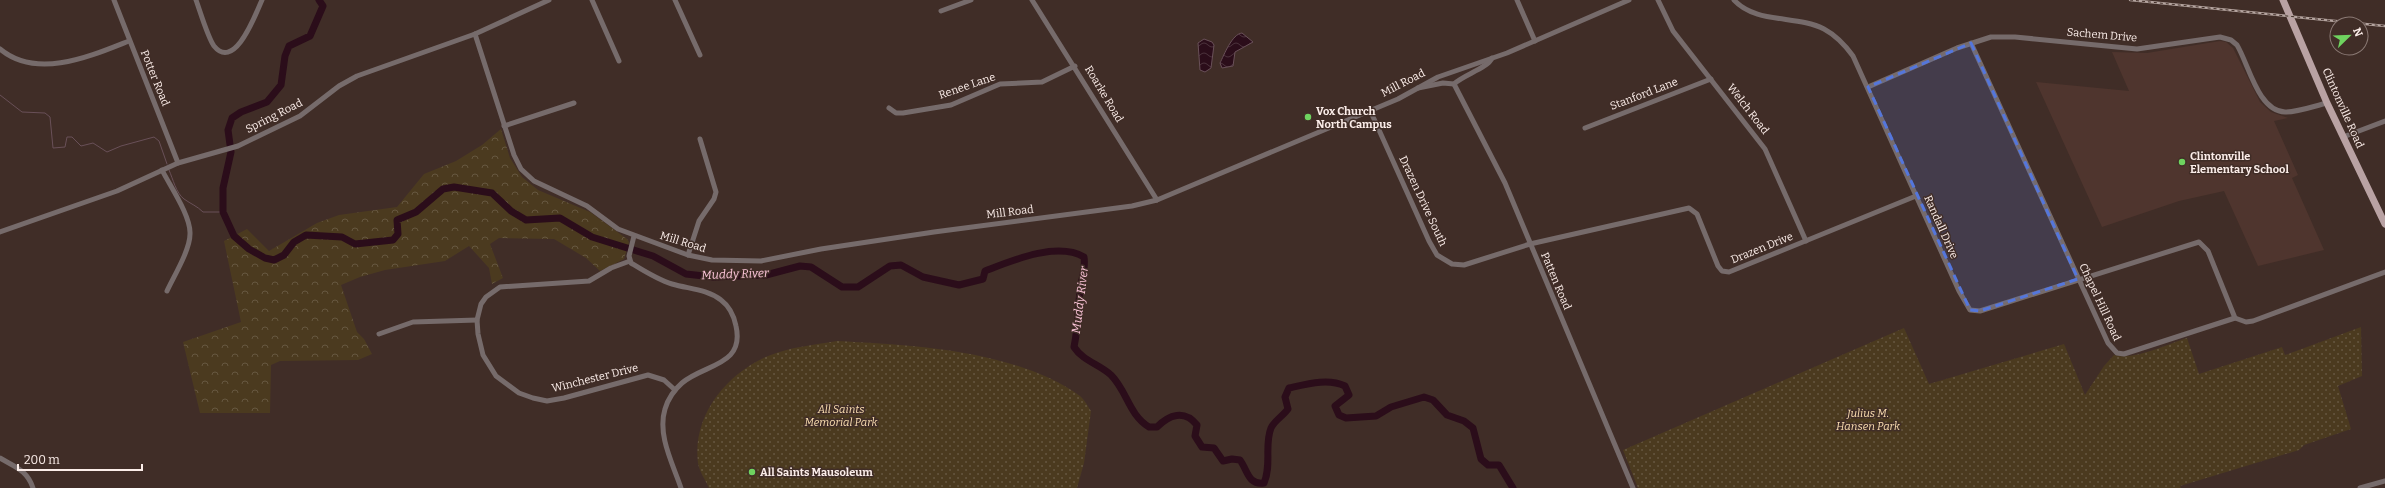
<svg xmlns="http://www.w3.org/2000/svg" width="2385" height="488" font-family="Bitter,serif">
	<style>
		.built { fill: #4f352e }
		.forest { fill: url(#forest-crowns) }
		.park { fill: url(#park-dots) }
		.water { fill: url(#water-waves); stroke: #695058 }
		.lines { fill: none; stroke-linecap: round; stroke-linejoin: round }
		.stream { stroke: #695058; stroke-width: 1 }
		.river { stroke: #2b0d1a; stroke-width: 7 }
		.minor { stroke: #766b6b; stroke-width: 5 }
		.major { stroke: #b9a2a3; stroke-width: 7 }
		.rail-casing { stroke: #b4a49f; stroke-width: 2.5 }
		.rail { stroke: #402d27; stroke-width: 1; stroke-dasharray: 3; stroke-linecap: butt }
		.marked { fill: #5476dc; fill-opacity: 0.2; stroke: #5476dc; stroke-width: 3; stroke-dasharray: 8 5; stroke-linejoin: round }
		.poi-dot { fill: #6fd35f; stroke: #402d27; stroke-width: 1.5 }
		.labels { text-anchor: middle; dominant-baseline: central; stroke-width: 3; stroke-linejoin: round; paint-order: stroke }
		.street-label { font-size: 11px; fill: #fbede9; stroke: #402d27 }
		.poi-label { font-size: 11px; font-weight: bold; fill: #fbede9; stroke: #402d27; text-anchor: start }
		.park-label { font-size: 11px; font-style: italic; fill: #fcdfb2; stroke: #402d27 }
		.water-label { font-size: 12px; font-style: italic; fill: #fbc4d8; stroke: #402d27 }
	</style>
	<defs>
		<pattern id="forest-crowns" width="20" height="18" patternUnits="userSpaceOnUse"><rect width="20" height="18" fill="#4b3a1f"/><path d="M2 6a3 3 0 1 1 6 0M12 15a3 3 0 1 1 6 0" fill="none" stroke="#665740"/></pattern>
		<pattern id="park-dots" width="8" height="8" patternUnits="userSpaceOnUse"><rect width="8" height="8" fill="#4b3a1f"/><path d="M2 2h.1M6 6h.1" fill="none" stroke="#665740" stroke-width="1.8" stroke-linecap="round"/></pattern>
		<pattern id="water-waves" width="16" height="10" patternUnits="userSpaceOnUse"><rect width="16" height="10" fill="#2b0d1a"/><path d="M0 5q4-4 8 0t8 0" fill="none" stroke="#4b313b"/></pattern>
	</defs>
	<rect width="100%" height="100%" fill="#402d27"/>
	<!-- built -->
	<polygon class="built" points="2220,41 2226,42 2233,48 2260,102 2271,112 2288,118 2274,121 2298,175 2292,178 2324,250 2258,266 2224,191 2179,201 2102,227 2036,82 2129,91 2112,52 2147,53"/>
	<!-- forest -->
	<polygon class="forest" points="501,129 510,158 522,177 538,190 590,212 627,239 629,242 624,259 600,271 586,258 554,239 499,238 490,244 503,278 492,284 489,268 469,246 445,261 385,270 360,277 341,285 357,332 364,339 372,354 358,360 280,361 271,365 270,413 200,413 183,342 241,322 224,241 247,229 269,251 317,223 339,215 397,207 424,174 456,161 482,145"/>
	<!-- park -->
	<g class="park">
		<path d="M2361,327L2362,376L2338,386L2351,429L2304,445L2299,450L2180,486L2181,488H1638L1623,450L1904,328L1929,384L2064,344L2085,395L2104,366L2114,355C2133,361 2168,344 2187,338L2199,374L2282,347L2285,355Z"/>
		<path d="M837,341C913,345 1016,350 1080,396C1085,400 1088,407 1091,411L1084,463L1077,488H709C706,481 699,471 698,463C692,416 726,374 768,356C790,347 813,345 837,341Z"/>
	</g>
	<!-- water -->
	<g class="water">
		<path d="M1242,33L1253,42L1235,52L1233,66L1222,68L1220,63C1224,55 1232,34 1242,33Z"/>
		<polygon points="1204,39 1212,42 1214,45 1211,68 1205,72 1200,70 1198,43"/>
	</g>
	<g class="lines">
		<!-- stream -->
		<g class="stream">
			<polyline points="0,95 22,112 45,113 50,117 53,148 65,147 67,137 72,137 81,146 93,143 107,152 121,146 154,137 159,141 167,164"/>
			<path d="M169,170C173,179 176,193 184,199C191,204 197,206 203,212H223"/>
		</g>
		<!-- river -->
		<path class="river" d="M319,0L323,6L310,36L289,46L285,56L281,85L267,102L241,112L232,118L228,130L231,152L223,188V212L234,236L249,249L265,258L274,260L284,255L294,242L306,235L342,237L355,244L393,240L398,234L397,220L416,212L443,189L454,187L492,193L511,211L526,220L560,218L592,237L653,256L686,274L713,277L766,275L800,266L811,267L842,287H858L890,266L901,265L923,277L959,285L983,279L985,271C1011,261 1057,241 1084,257C1086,269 1081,279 1080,291C1078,310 1078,328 1074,347C1083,361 1099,364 1111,375C1127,391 1129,415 1149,427H1157C1169,415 1184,409 1197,425L1195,436L1202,447L1214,448L1223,461L1232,459L1240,460C1248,471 1248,485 1264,483C1272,465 1264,445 1271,428C1274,421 1283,416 1288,409L1285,397L1289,388C1307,384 1328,378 1345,386L1349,395L1335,406L1339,415L1346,418L1376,416L1391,407L1424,397L1433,400L1447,415L1464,421L1473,428L1481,459L1488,465H1499L1513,488"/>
		<!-- minor -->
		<g class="minor">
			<polyline points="114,0 178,163"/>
			<path d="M196,0C200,11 208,38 214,46C235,72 256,13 262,0"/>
			<polyline points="592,0 619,61"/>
			<polyline points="675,0 700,55"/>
			<polyline points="1032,0 1157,200"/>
			<polyline points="1517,0 1535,41"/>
			<polyline points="1658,0 1673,31 1765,149 1806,241"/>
			<path d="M1734,0C1756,24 1797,15 1824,29C1837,36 1845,45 1853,56L1959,291L1970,310L1980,311L2199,242L2208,251L2235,318"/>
			<polyline points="941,11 971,0"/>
			<polyline points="475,34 514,155 521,169 534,181 587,206 618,229 688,255 712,260 761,261 821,249 934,232 1132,206 1157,200 1398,99 1438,77 1507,53 1629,0"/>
			<polyline points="1971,43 2108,343 2117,353 2124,354 2235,318 2246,322 2253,321 2385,272"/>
			<path d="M0,49C37,80 91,56 129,41"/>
			<path d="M1492,58C1488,68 1463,75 1454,84L1505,183L1633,488"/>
			<path d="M1868,87L1957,48L1991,37H2015L2137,49L2220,37L2231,40L2237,45C2249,65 2258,111 2285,112C2299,112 2314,106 2327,103"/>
			<polyline points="1418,88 1443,83 1454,84"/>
			<polyline points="889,108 896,113 903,113 951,105 1000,84 1042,82 1075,66"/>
			<polyline points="1370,110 1429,241 1437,255 1452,264 1464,265 1530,244 1689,208 1697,214 1718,266 1722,271 1729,272 1916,196"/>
			<polyline points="504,126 574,103"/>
			<polyline points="1585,128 1711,79"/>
			<polyline points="2343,137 2385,121"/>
			<path d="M162,170C170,186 191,216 190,234C190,250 174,276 167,291"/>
			<polyline points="0,232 117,191 178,163 238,146 300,116 339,86 357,76 475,34 549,0"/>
			<path d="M634,236L629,256L631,263C644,271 658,280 672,284C689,289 707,289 721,300C729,306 734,316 736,326C745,366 704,364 682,383C674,390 668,399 665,409C657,435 673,464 681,488"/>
			<polyline points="688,255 699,221 714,199 716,192 700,139"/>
			<polyline points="630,261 611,268 589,281 500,287 486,297 481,304 477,320 478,334 483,355 496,376 519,393 533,398 547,401 564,398 648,375 664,380 675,390"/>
			<polyline points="379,334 413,322 477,320"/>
			<path d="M0,458C15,467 27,470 33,488"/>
			<polyline points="2360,488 2385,481"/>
		</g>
		<!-- major -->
		<polyline class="major" points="2283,0 2327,103 2385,224"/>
		<defs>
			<polyline id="rail" points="2130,0 2385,26"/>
		</defs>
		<!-- rail casing -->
		<use href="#rail" class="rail-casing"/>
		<!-- rail -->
		<use href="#rail" class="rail"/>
	</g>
	<!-- marked area -->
	<path class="marked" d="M1971,43L2078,279L1980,311L1970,310L1868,87Z"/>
	<!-- markers -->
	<g class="poi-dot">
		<circle cx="1308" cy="117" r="4"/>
		<circle cx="2182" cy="162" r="4"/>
		<circle cx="752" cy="472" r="4"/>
	</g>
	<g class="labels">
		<!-- street labels -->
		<g class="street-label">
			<text transform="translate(2102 35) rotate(5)">Sachem Drive</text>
			<text transform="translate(155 78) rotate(68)">Potter Road</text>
			<text transform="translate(1403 83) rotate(-27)">Mill Road</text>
			<text transform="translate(967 86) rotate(-19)">Renee Lane</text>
			<text transform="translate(1104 94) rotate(59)">Roarke Road</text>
			<text transform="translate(1644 94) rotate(-21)">Stanford Lane</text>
			<text transform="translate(2343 108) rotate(66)">Clintonville Road</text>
			<text transform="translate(1748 109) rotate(52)">Welch Road</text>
			<text transform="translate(274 116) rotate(-27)">Spring Road</text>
			<text transform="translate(1423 201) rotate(65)">Drazen Drive South</text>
			<text transform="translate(1010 212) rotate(-7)">Mill Road</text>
			<text transform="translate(1941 227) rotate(66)">Randall Drive</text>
			<text transform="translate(683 242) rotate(17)">Mill Road</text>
			<text transform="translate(1762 248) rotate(-22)">Drazen Drive</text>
			<text transform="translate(1556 281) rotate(67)">Patten Road</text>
			<text transform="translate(2100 302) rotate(65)">Chapel Hill Road</text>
			<text transform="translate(595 378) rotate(-14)">Winchester Drive</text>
		</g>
		<!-- poi labels -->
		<g class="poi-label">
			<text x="1316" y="111">Vox Church<tspan x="1316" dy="13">North Campus</tspan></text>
			<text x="2190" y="156">Clintonville<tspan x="2190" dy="13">Elementary School</tspan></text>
			<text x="760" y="472">All Saints Mausoleum</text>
		</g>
		<!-- park labels -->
		<g class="park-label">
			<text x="841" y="409">All Saints<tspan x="841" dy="13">Memorial Park</tspan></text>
			<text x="1868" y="413">Julius M.<tspan x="1868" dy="13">Hansen Park</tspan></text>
		</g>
		<!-- water labels -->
		<g class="water-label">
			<text transform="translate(735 274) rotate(-2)">Muddy River</text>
			<text transform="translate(1080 300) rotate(-83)">Muddy River</text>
		</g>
	</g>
	<!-- north arrow -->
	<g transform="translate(2349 36) rotate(67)"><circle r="19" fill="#402d27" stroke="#8b7a75"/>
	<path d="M0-3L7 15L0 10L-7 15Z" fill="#6fd35f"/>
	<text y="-6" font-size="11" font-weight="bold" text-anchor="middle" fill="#fbede9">N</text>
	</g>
	<!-- scale -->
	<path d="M18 464v6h124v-6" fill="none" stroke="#fbede9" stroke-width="2"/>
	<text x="24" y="464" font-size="12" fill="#fbede9" stroke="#402d27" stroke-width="3" paint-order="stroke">200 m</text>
</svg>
